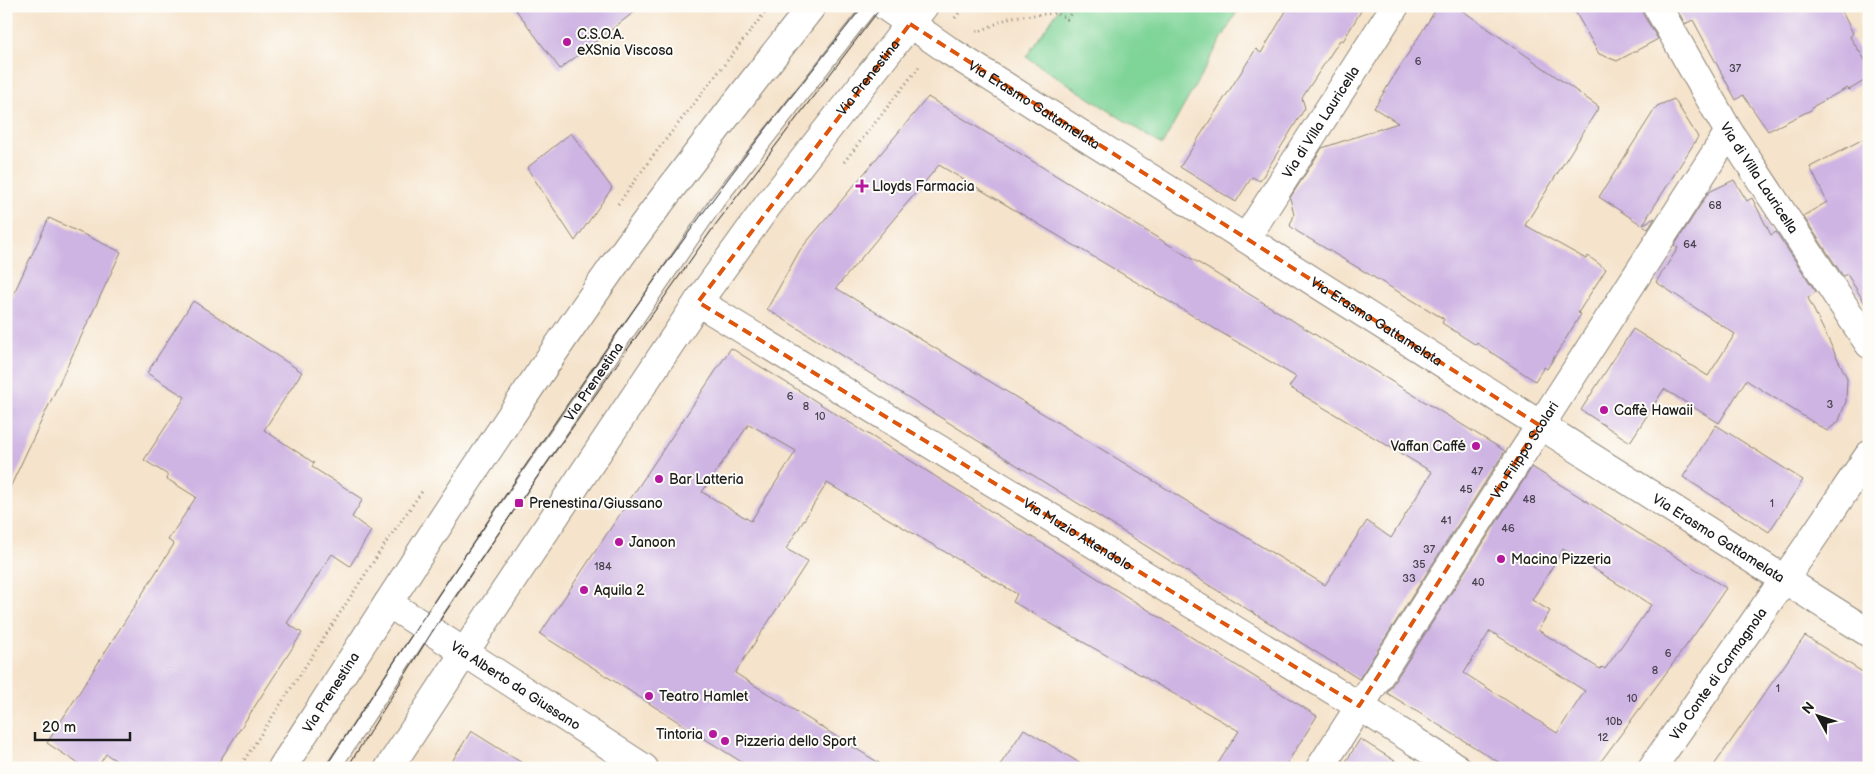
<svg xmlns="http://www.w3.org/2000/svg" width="1875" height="774" font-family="'Balsamiq Sans',sans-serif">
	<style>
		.green { fill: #7fd498; stroke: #4e785a }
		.building { fill: #ceb4e3; fill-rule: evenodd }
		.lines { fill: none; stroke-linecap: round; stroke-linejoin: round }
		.lane-casing { stroke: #888074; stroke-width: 16 }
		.street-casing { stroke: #888074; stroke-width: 30 }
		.secondary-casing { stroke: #888074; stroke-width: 30 }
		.path { stroke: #888074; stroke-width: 3; stroke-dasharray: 1 4; stroke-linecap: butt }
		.lane { stroke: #fff; stroke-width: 14 }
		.street { stroke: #fff; stroke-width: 28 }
		.secondary { stroke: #fff; stroke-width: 28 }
		.tram { stroke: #1c1c1c; stroke-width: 1 }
		.marked { fill: none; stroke: #de560d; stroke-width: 4; stroke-dasharray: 10 6; stroke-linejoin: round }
		.poi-dot { fill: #b5179e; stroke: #fdfcf7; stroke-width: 2 }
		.labels { text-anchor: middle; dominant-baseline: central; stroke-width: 4; stroke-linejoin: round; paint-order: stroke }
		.number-label { font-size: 11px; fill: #48424e }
		.poi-label { font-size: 14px; fill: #1c1c1c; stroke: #fdfcf7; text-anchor: start }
		.street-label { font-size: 14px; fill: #1c1c1c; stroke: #fdfcf7 }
	</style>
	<rect width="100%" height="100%" fill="#fdfcf7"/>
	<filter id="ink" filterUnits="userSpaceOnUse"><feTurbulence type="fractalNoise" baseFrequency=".02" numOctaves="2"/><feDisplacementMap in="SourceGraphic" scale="10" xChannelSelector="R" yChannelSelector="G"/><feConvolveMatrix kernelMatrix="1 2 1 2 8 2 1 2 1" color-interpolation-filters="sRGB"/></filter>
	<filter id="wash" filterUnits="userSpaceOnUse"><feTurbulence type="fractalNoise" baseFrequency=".0096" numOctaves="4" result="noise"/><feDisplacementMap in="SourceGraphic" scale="20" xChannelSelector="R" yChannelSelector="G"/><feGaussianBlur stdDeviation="1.12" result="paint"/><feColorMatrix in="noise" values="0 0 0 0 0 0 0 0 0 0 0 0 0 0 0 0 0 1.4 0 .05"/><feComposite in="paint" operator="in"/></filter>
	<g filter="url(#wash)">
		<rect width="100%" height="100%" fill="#f5e3cb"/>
		<!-- green -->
		<polygon class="green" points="1061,6 1240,6 1162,145 1026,57"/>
		<g id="blocks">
			<!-- building -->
			<g class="building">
				<polygon points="513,6 642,6 560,69"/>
				<polygon points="1289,6 1364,6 1343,41 1340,40 1302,98 1305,108 1260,181 1252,177 1236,202 1180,167 1256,49 1261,53"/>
				<polygon points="1438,6 1456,6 1599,107 1525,225 1586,259 1588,256 1606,269 1578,313 1581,314 1547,369 1544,367 1535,381 1477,343 1476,345 1442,323 1444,319 1298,232 1290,226 1294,215 1290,198 1322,148 1398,123 1374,108"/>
				<polygon points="1572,6 1641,6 1643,14 1658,39 1617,61 1599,54"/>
				<polygon points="1675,6 1839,6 1853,33 1850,37 1869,66 1869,78 1849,90 1847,88 1814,106 1811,110 1768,131 1743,95 1736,100 1693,20 1685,24"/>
				<path d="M928,97L1505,451L1359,679L767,309L800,250ZM939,165L1296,377L1289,387L1432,472L1391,538L1367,521L1325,585L836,288Z"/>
				<polygon points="1674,99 1698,137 1643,224 1655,218 1648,229 1599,197 1657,106"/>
				<polygon points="571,133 612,188 575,241 527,168"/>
				<polygon points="1869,136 1869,310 1847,274 1843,276 1803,216 1827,202 1810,167"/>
				<polygon points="1734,180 1747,201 1752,198 1771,235 1776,232 1816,292 1808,298 1847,378 1846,401 1839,421 1827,431 1746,380 1719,423 1664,389 1630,442 1581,410 1633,329 1708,376 1735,334 1656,282 1678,248 1674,246 1709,192"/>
				<polygon points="49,218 121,252 6,496 6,310"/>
				<polygon points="193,301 302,372 264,430 314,463 312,467 363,499 352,517 371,531 350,566 332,554 287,623 302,633 215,768 127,768 106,754 97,768 85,768 47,743 174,544 168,540 196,497 167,479 168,475 144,460 185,397 147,373"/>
				<path d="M731,348L1317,716L1284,768H1215L1239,731L1013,602L1017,594L827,483L786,549L808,561L735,673L887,768H751L540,634ZM749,424L796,451L751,521L702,492Z"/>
				<polygon points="1716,425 1803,480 1769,532 1683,477"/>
				<path d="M1532,467L1726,588L1697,631L1596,768H1508L1387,693ZM1563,549L1651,605L1605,669L1602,667L1600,669L1538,630L1550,611L1532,600ZM1490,631L1585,691L1557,733L1464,673Z"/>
				<polygon points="1805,636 1869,676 1869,768 1712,768"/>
				<polygon points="1024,729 1088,768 998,768"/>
				<polygon points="471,731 530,768 448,768"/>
				<polygon points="1360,739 1406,768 1342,768"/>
			</g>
		</g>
	</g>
	<g filter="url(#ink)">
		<use href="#blocks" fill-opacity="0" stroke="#888074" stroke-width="1"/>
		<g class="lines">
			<defs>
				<g id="lane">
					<path id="s1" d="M333,768L453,586L717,202L871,6"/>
				</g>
				<g id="street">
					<path id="s2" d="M885,6L948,50L1869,633"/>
					<path id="s3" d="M1657,6L1729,132L1869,344"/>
					<path id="s4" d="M1246,238L1395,6"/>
					<path id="s5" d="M698,302L1359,706L1457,768"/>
					<path id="s6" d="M388,603L644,768"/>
					<path id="s7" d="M1320,768L1729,132"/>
					<path id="s8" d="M1652,768L1804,551L1869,455"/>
				</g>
				<g id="secondary">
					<path id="s9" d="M282,768C393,595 503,422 622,254C683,170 748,88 812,6"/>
					<path id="s10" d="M389,768L491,612L698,302L768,205L924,6"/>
				</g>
			</defs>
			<!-- lane casing -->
			<use href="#lane" class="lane-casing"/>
			<!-- street casing -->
			<use href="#street" class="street-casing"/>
			<!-- secondary casing -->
			<use href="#secondary" class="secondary-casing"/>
			<!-- path -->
			<g class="path">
				<polyline points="955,18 964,6"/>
				<polyline points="977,31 978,32 1011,17 1057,13 1067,19 1076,6"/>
				<polyline points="844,162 919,67"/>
				<polyline points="618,204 653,156 770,6"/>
				<polyline points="239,768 387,541 423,490"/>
			</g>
			<!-- lane -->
			<use href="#lane" class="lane"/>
			<!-- street -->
			<use href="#street" class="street"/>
			<!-- secondary -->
			<use href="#secondary" class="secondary"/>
			<!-- tram -->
			<g class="tram">
				<path d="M325,768C450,575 578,384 713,199C761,133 813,70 863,6"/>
				<polyline points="347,768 432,632 519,503 716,224 882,6"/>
			</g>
		</g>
	</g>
	<!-- marked area -->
	<path class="marked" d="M910,24L1539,425L1359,706L698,302Z"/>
	<!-- markers -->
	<g class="poi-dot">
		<circle cx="567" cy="42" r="5"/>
		<path d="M859.5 178.5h5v5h5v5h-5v5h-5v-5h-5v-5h5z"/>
		<circle cx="1604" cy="410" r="5"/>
		<circle cx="1476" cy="446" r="5"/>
		<circle cx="659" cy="479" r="5"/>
		<rect x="514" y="498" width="10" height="10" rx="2.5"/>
		<circle cx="619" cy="542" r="5"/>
		<circle cx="1501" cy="559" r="5"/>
		<circle cx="584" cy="590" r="5"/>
		<circle cx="649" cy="696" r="5"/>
		<circle cx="713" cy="734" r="5"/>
		<circle cx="725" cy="741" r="5"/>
	</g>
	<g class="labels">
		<!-- number labels -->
		<g class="number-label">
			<text x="1418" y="61">6</text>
			<text x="1735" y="68">37</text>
			<text x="1715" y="205">68</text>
			<text x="1690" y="244">64</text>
			<text x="790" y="396">6</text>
			<text x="1830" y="404">3</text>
			<text x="806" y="406">8</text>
			<text x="820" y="416">10</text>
			<text x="1477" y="471">47</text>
			<text x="1466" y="489">45</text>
			<text x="1529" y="499">48</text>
			<text x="1772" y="503">1</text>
			<text x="1446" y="520">41</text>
			<text x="1508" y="528">46</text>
			<text x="1429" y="549">37</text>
			<text x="1419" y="564">35</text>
			<text x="603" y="566">184</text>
			<text x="1409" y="578">33</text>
			<text x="1478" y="582">40</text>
			<text x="1668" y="653">6</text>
			<text x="1655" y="670">8</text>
			<text x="1778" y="688">1</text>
			<text x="1632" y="698">10</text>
			<text x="1614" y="721">10b</text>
			<text x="1603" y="737">12</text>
		</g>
		<!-- poi labels -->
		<g class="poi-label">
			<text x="577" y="34">C.S.O.A.<tspan x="577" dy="16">eXSnia Viscosa</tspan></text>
			<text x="872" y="186">Lloyds Farmacia</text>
			<text x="1614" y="410">Caffè Hawaii</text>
			<text x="1466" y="446" text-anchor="end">Vaffan Caffé</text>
			<text x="669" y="479">Bar Latteria</text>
			<text x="529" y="503">Prenestina/Giussano</text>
			<text x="629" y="542">Janoon</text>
			<text x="1511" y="559">Macina Pizzeria</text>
			<text x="594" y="590">Aquila 2</text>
			<text x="659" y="696">Teatro Hamlet</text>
			<text x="703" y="734" text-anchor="end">Tintoria</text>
			<text x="735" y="741">Pizzeria dello Sport</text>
		</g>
		<!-- street labels -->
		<g class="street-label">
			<text stroke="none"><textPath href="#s10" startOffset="841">Via Prenestina</textPath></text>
			<text stroke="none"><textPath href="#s2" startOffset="179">Via Erasmo Gattamelata</textPath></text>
			<text stroke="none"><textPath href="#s4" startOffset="138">Via di Villa Lauricella</textPath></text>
			<text stroke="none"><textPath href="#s3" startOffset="200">Via di Villa Lauricella</textPath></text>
			<text stroke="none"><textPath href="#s2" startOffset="584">Via Erasmo Gattamelata</textPath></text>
			<text stroke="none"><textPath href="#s1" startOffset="466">Via Prenestina</textPath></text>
			<text stroke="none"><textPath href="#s7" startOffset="378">Via Filippo Scolari</textPath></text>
			<text stroke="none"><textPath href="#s5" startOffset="445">Via Muzio Attendolo</textPath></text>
			<text stroke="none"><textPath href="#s2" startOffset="989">Via Erasmo Gattamelata</textPath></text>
			<text stroke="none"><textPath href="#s8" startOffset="115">Via Conte di Carmagnola</textPath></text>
			<text stroke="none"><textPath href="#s6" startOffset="152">Via Alberto da Giussano</textPath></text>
			<text stroke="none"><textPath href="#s9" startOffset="90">Via Prenestina</textPath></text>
		</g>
	</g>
	<!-- margin -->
	<rect width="1875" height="774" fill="none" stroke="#fdfcf7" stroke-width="25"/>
	<!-- north arrow -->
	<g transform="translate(1818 716) rotate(310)" stroke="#fdfcf7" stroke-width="4" paint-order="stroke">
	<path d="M0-4L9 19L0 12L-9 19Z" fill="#1c1c1c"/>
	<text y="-8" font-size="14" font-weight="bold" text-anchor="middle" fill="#1c1c1c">N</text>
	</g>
	<!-- scale -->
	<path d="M35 732v8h95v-8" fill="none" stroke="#1c1c1c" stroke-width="2.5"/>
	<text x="42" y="732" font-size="15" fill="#1c1c1c" stroke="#fdfcf7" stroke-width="4" paint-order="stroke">20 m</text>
</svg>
